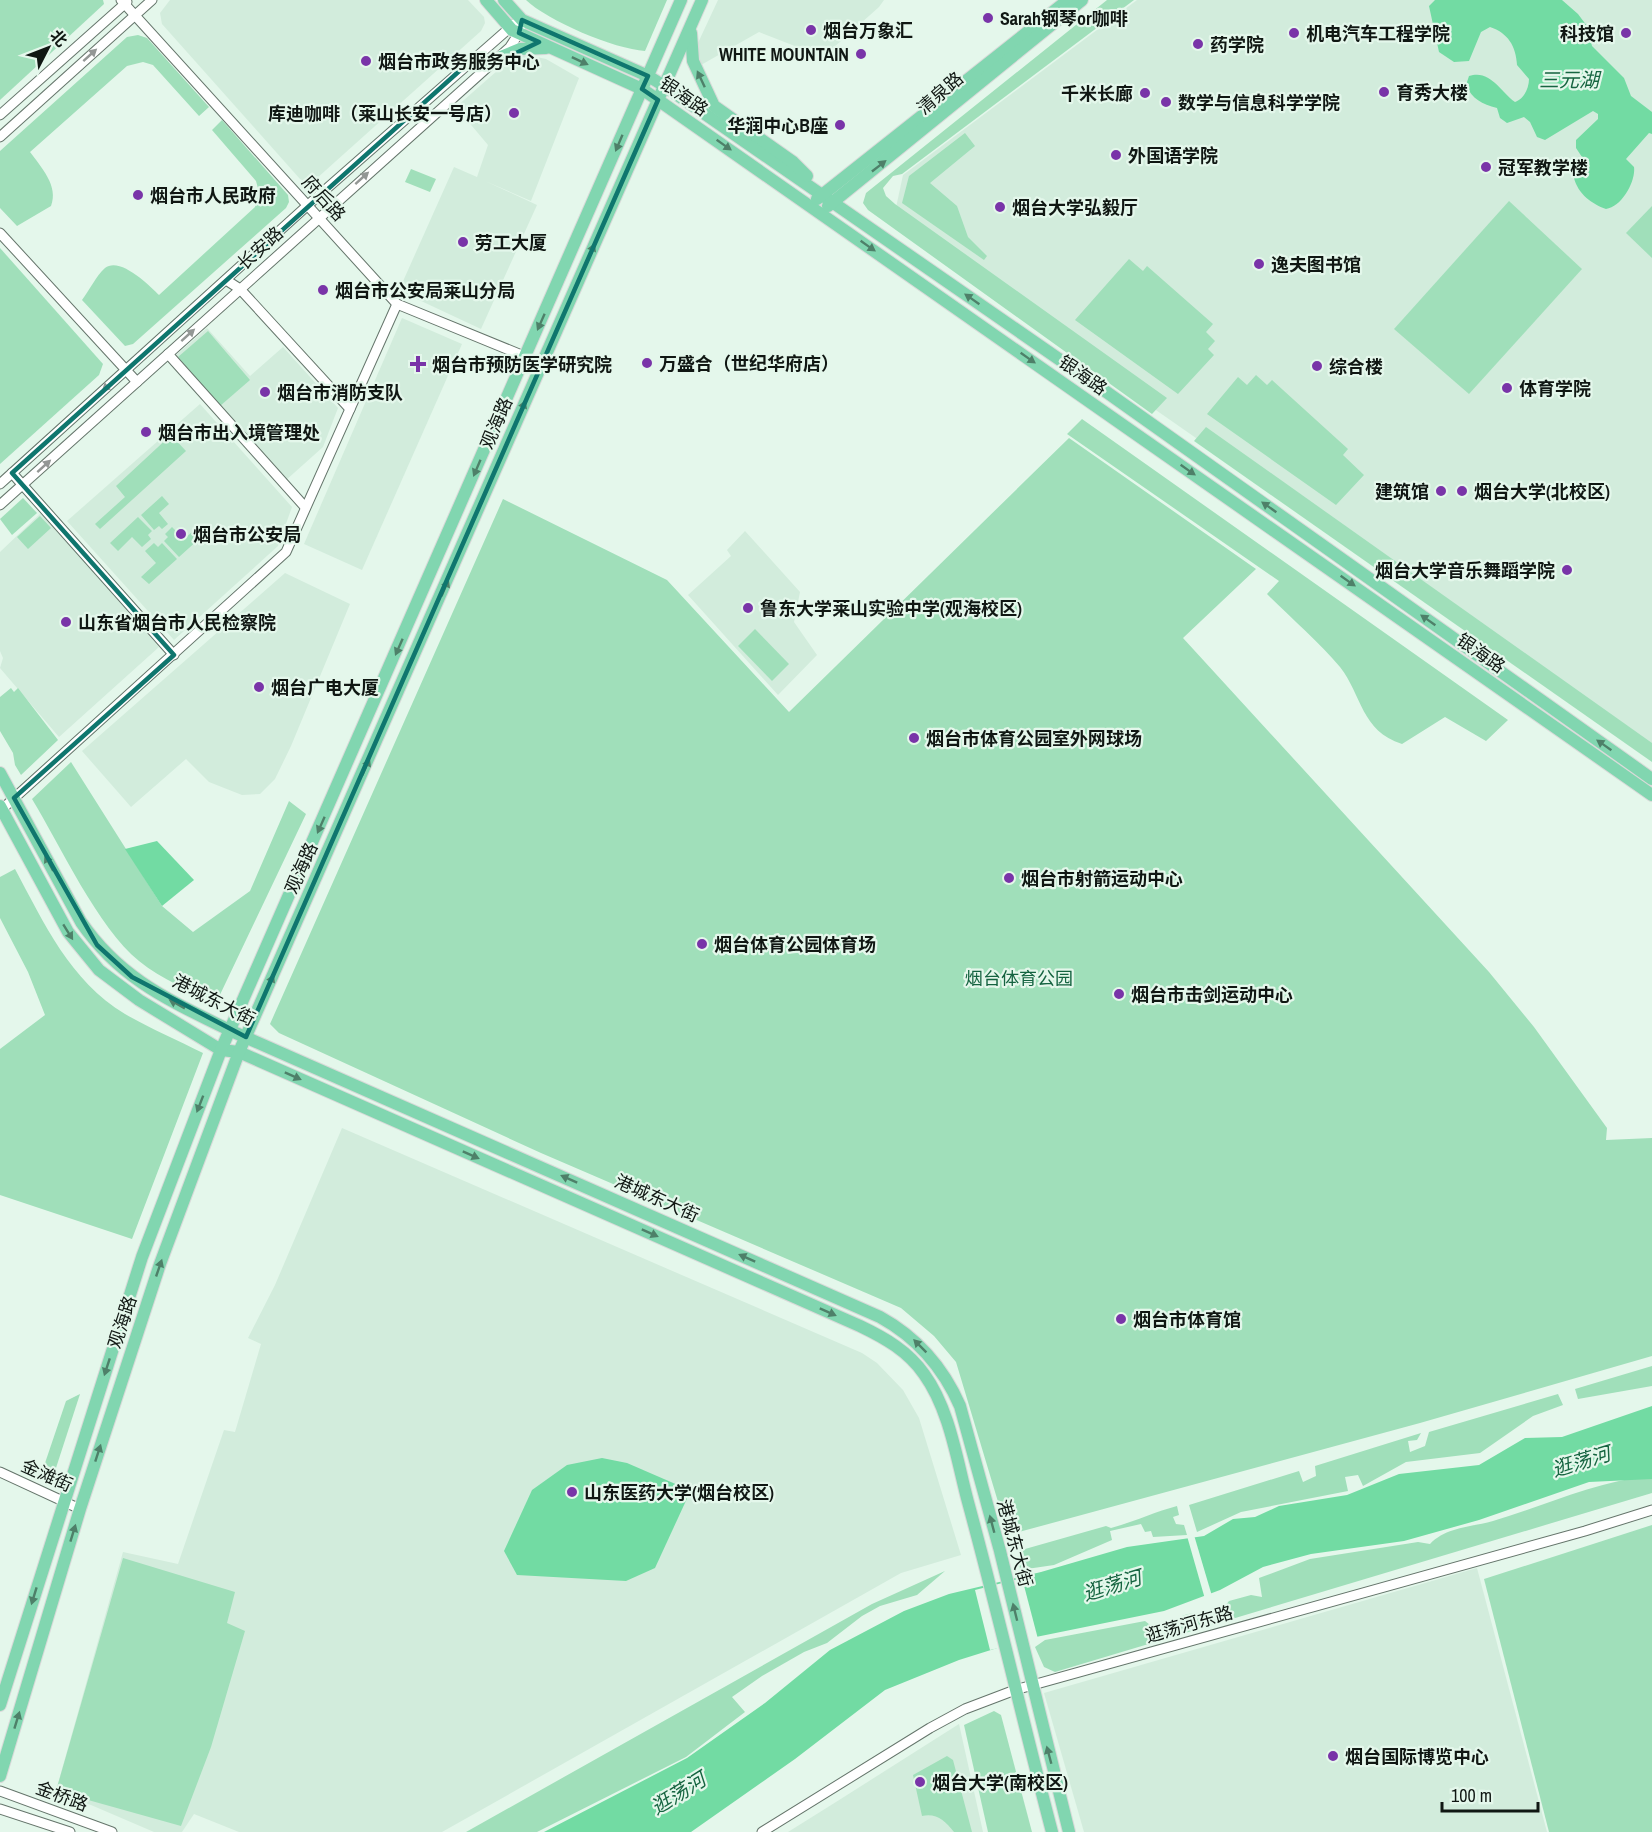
<svg xmlns="http://www.w3.org/2000/svg" width="1652" height="1832" font-family="'Archivo Narrow','Noto Sans SC',sans-serif">
	<style>
		.built { fill: #d2ecdc }
		.green { fill: #a0dfba }
		.water { fill: #72dba3 }
		.pier { fill: #e4f7eb }
		.lines { fill: none; stroke-linecap: round; stroke-linejoin: round }
		.minor-casing { stroke: #65756b; stroke-width: 11 }
		.major-casing { stroke: #d9dad9; stroke-width: 14 }
		.minor { stroke: #fff; stroke-width: 9 }
		.major { stroke: #81d6b0; stroke-width: 12 }
		.oneway { fill: #939795 }
		.oneway2 { fill: #4e8069 }
		.marked { fill: none; stroke: #0f766e; stroke-width: 4.5; stroke-linejoin: round }
		.poi-dot { fill: #7934a8; stroke: #e4f7eb; stroke-width: 2 }
		.labels { text-anchor: middle; dominant-baseline: central; stroke-width: 4.5; stroke-linejoin: round; paint-order: stroke }
		.poi-label { font-size: 18px; font-weight: bold; fill: #101713; stroke: #e4f7eb; text-anchor: start }
		.street-label { font-size: 18px; fill: #101713; stroke: #e4f7eb }
		.park-label { font-size: 18px; fill: #146340; stroke: #e4f7eb }
		.water-label { font-size: 20px; font-style: italic; fill: #166541; stroke: #e4f7eb }
	</style>
	<rect width="100%" height="100%" fill="#e4f7eb"/>
	<!-- built -->
	<g class="built">
		<polygon points="170,0 468,0 484,17 485,23 481,31 316,179 307,182 300,179 162,24 160,13"/>
		<polygon points="718,0 884,0 879,7 823,57 759,32 701,65 697,45"/>
		<polygon points="1137,0 1652,0 1652,756 892,226 903,175"/>
		<polygon points="527,55 546,59 579,78 531,201 485,181 537,205 481,329 404,293 400,288 454,167 477,177 488,145 456,107 506,63 517,57"/>
		<polygon points="402,318 462,344 362,570 304,544"/>
		<polygon points="207,328 250,376 283,347 338,408 323,447 285,481 175,356"/>
		<polygon points="200,404 292,507 278,546 174,640 67,521"/>
		<polygon points="41,513 159,647 59,737 0,668 3,658 0,651 0,552"/>
		<polygon points="745,531 800,592 794,622 817,655 778,695 688,595 731,556 727,550"/>
		<polygon points="285,573 350,604 291,746 275,779 260,794 242,795 209,782 186,759 131,807 82,751"/>
		<polygon points="342,1128 862,1353 877,1363 903,1390 919,1418 961,1555 901,1573 442,1832 239,1832 194,1814 182,1832 154,1832 91,1805 55,1794 123,1552 178,1564 224,1430 235,1432 261,1344 248,1338 275,1285"/>
		<polygon points="1477,1568 1547,1832 1084,1832 1044,1693"/>
		<polygon points="959,1724 983,1832 788,1832 836,1802"/>
	</g>
	<!-- green -->
	<g class="green">
		<polygon points="0,0 103,0 104,4 0,100"/>
		<path d="M526,0H667L645,51C614,49 548,21 526,0Z"/>
		<polygon points="1107,0 1134,0 902,174 893,176 883,188 886,196 895,204 1167,398 1152,414 868,210 863,203 866,193"/>
		<path d="M138,35L147,38L209,107L199,116L153,65L143,62L127,66L30,152C41,167 59,186 51,206L17,226L0,208V151L127,37Z"/>
		<path d="M222,120L288,195L289,202L286,208L133,344L125,346L82,300C89,291 96,276 105,268C120,256 150,286 159,295L255,207L259,192L256,181L212,130Z"/>
		<polygon points="965,133 975,146 930,183 957,206 968,237 987,256 984,260 902,203 909,176"/>
		<polygon points="411,169 436,179 430,192 405,182"/>
		<polygon points="1509,201 1582,269 1469,394 1394,329"/>
		<polygon points="1652,206 1652,258 1626,233"/>
		<polygon points="0,248 103,364 99,375 0,464"/>
		<polygon points="1129,259 1143,271 1147,266 1213,324 1206,332 1215,341 1208,349 1214,355 1178,394 1075,320"/>
		<polygon points="208,331 250,380 220,406 178,357"/>
		<polygon points="1256,375 1267,385 1272,380 1348,449 1343,455 1364,475 1336,505 1207,414 1238,377 1247,385"/>
		<path d="M1082,419L1508,720L1486,741L1445,717L1402,744C1361,731 1362,695 1340,667C1318,641 1291,618 1267,594L1279,581L1067,434Z"/>
		<polygon points="1206,427 1652,743 1652,762 1194,441"/>
		<polygon points="171,435 186,451 100,529 95,524 125,497 116,486"/>
		<polygon points="1069,438 1256,569 1183,638 1489,972 1534,1027 1607,1128 1606,1140 1652,1138 1652,1356 1420,1423 1008,1535 956,1362 934,1336 901,1308 541,1153 279,1033 270,1024 503,499 667,580 789,712"/>
		<polygon points="162,496 169,504 159,513 168,524 162,529 159,526 154,530 141,515"/>
		<polygon points="23,498 37,513 12,535 0,519"/>
		<polygon points="40,516 51,528 28,549 17,537"/>
		<polygon points="138,517 152,531 148,535 151,539 142,547 132,537 118,551 110,543"/>
		<polygon points="172,527 184,539 192,532 199,539 179,557 164,541 168,537 165,534"/>
		<polygon points="154,543 158,547 162,543 177,559 149,584 141,577 156,563 145,551"/>
		<polygon points="755,629 789,664 772,681 738,646"/>
		<polygon points="11,688 14,692 18,688 58,740 21,775 15,765 13,753 0,731 0,697"/>
		<path d="M71,762L162,906L193,932L250,891L289,801L306,814L217,1001C190,991 162,980 139,961C98,928 60,845 32,799Z"/>
		<path d="M15,869C44,923 70,981 125,1014C149,1028 177,1040 203,1053L132,1239L0,1195V1049L45,1015L28,972L0,918V877Z"/>
		<polygon points="1652,1366 1652,1386 1578,1399 1575,1389"/>
		<polygon points="80,1394 55,1471 44,1466 66,1401"/>
		<polygon points="1558,1394 1563,1405 1533,1416 1480,1453 1406,1462 1363,1486 1358,1475 1345,1477 1348,1491 1241,1512 1197,1532 1189,1505 1299,1471 1303,1482 1316,1476 1315,1466 1421,1433 1417,1440 1408,1441 1410,1452 1425,1446 1429,1432"/>
		<path d="M1652,1476V1493L1055,1672L1044,1667L1035,1647L1045,1640L1145,1621L1163,1635C1170,1627 1176,1616 1188,1614C1208,1610 1212,1624 1229,1601L1251,1595L1262,1597L1259,1578L1310,1559L1418,1542L1430,1544C1446,1527 1472,1527 1493,1521C1547,1505 1596,1481 1652,1476Z"/>
		<path d="M1177,1506L1179,1515L1173,1517L1176,1524L1184,1525L1187,1535L1153,1537L1151,1531L1145,1532L1141,1524L1110,1531L1112,1540L1054,1565L1020,1570L1018,1551L1106,1526L1111,1528C1134,1522 1154,1512 1177,1506Z"/>
		<polygon points="1652,1525 1652,1832 1549,1832 1484,1579"/>
		<polygon points="123,1558 235,1592 227,1623 245,1631 211,1747 181,1826 56,1791"/>
		<polygon points="945,1571 917,1595 880,1606 862,1616 827,1643 804,1652 762,1676 732,1697 745,1712 686,1757 537,1832 466,1832 872,1604"/>
		<polygon points="994,1711 1001,1715 1032,1832 988,1832 964,1725"/>
		<path d="M947,1756L953,1760L972,1832H954C945,1821 937,1813 922,1816L913,1775Z"/>
	</g>
	<!-- water -->
	<g class="water">
		<path d="M1435,0H1562L1578,14L1587,26L1592,46L1624,78L1631,96L1652,112V134L1649,133L1626,159L1634,167C1636,181 1622,207 1606,209C1592,204 1578,194 1574,178L1578,173L1586,171L1588,166L1576,148V140L1598,119V114L1593,111L1545,140L1537,137L1530,122L1524,117L1507,123L1500,118L1497,108C1482,104 1472,99 1466,85L1469,76C1490,69 1500,91 1515,102C1524,99 1529,88 1529,79L1517,65C1516,46 1508,33 1490,27L1481,32L1469,61L1454,62L1439,52L1429,6Z"/>
		<polygon points="157,841 194,880 162,906 125,849"/>
		<polygon points="1652,1406 1652,1479 1589,1482 1479,1520 1404,1541 1311,1554 1263,1567 1220,1590 1164,1611 1026,1639 959,1660 885,1690 795,1759 691,1832 544,1832 687,1758 765,1703 830,1650 904,1611 949,1594 1041,1572 1127,1547 1204,1536 1233,1519 1255,1517 1279,1506 1347,1495 1399,1474 1479,1465 1525,1438 1562,1437"/>
		<polygon points="602,1458 627,1463 687,1489 690,1492 655,1568 626,1581 517,1575 504,1551 532,1490 567,1465"/>
	</g>
	<!-- pier -->
	<g class="pier">
		<polygon points="1194,1535 1212,1596 1205,1599 1187,1536"/>
		<polygon points="1022,1578 1038,1639 990,1650 975,1590"/>
	</g>
	<g class="lines">
		<defs>
			<g id="minor">
				<polyline points="121,0 397,304 541,363"/>
				<polyline points="0,115 127,2"/>
				<polyline points="0,137 152,0"/>
				<polyline points="0,233 137,382"/>
				<polyline points="226,280 240,289 350,409"/>
				<polyline points="168,354 305,507"/>
				<polyline points="12,473 174,655"/>
				<polyline points="0,484 308,205 514,24"/>
				<polyline points="0,505 510,47 519,33 522,20"/>
				<polyline points="0,811 286,552 397,304"/>
				<polyline points="0,1472 80,1509"/>
				<polyline points="0,1791 112,1832"/>
				<polyline points="0,1809 70,1832"/>
				<polyline points="762,1832 930,1728 965,1709 1015,1690 1585,1531 1652,1510"/>
			</g>
			<g id="major">
				<polyline points="486,0 512,30 642,89 658,100 1652,795"/>
				<polyline points="504,0 522,20 648,76 666,87 1105,391 1652,779"/>
				<polyline points="691,33 693,61 714,106 793,162 807,176"/>
				<polyline points="496,59 520,49 546,48"/>
				<polyline points="817,199 1068,0"/>
				<polyline points="828,206 1082,0"/>
				<path d="M0,773L81,922C120,979 169,1000 229,1030L880,1317C918,1338 943,1367 960,1406L1000,1551L1069,1832"/>
				<path d="M0,806L68,932L99,970L139,1000L221,1050L239,1052L860,1326C885,1338 908,1351 924,1374C950,1410 957,1461 968,1502C998,1612 1023,1722 1052,1832"/>
				<polyline points="0,1705 142,1257 221,1050 681,0"/>
				<polyline points="0,1776 80,1509 160,1264 239,1052 702,0"/>
			</g>
		</defs>
		<!-- minor casing -->
		<use href="#minor" class="minor-casing"/>
		<!-- major casing -->
		<use href="#major" class="major-casing"/>
		<!-- minor -->
		<use href="#minor" class="minor"/>
		<!-- major -->
		<use href="#major" class="major"/>
	</g>
	<!-- one-way arrows -->
	<defs><path id="oneway-solid" d="M-6-.8H1V-3.2L6.5 0L1 3.2V.8H-6Z" transform="scale(1.5)"/></defs>
	<g class="oneway">
		<use href="#oneway-solid" transform="translate(90 55) rotate(-42)"/>
		<use href="#oneway-solid" transform="translate(362 178) rotate(-42)"/>
		<use href="#oneway-solid" transform="translate(188 335) rotate(-42)"/>
		<use href="#oneway-solid" transform="translate(109 385) rotate(139)"/>
		<use href="#oneway-solid" transform="translate(44 466) rotate(-42)"/>
	</g>
	<g class="oneway2">
		<use href="#oneway-solid" transform="translate(580 61) rotate(25)"/>
		<use href="#oneway-solid" transform="translate(701 79) rotate(-115)"/>
		<use href="#oneway-solid" transform="translate(619 143) rotate(113)"/>
		<use href="#oneway-solid" transform="translate(724 145) rotate(35)"/>
		<use href="#oneway-solid" transform="translate(879 166) rotate(-38)"/>
		<use href="#oneway-solid" transform="translate(868 246) rotate(35)"/>
		<use href="#oneway-solid" transform="translate(591 252) rotate(-66)"/>
		<use href="#oneway-solid" transform="translate(972 299) rotate(-145)"/>
		<use href="#oneway-solid" transform="translate(541 322) rotate(114)"/>
		<use href="#oneway-solid" transform="translate(1028 358) rotate(35)"/>
		<use href="#oneway-solid" transform="translate(522 409) rotate(-67)"/>
		<use href="#oneway-solid" transform="translate(477 468) rotate(113)"/>
		<use href="#oneway-solid" transform="translate(1188 470) rotate(35)"/>
		<use href="#oneway-solid" transform="translate(1269 507) rotate(-145)"/>
		<use href="#oneway-solid" transform="translate(1348 581) rotate(35)"/>
		<use href="#oneway-solid" transform="translate(445 588) rotate(-67)"/>
		<use href="#oneway-solid" transform="translate(1428 620) rotate(-145)"/>
		<use href="#oneway-solid" transform="translate(399 647) rotate(114)"/>
		<use href="#oneway-solid" transform="translate(1604 745) rotate(-145)"/>
		<use href="#oneway-solid" transform="translate(366 767) rotate(-66)"/>
		<use href="#oneway-solid" transform="translate(321 825) rotate(114)"/>
		<use href="#oneway-solid" transform="translate(49 863) rotate(-118)"/>
		<use href="#oneway-solid" transform="translate(68 932) rotate(58)"/>
		<use href="#oneway-solid" transform="translate(270 983) rotate(-66)"/>
		<use href="#oneway-solid" transform="translate(177 1004) rotate(-151)"/>
		<use href="#oneway-solid" transform="translate(293 1076) rotate(24)"/>
		<use href="#oneway-solid" transform="translate(200 1104) rotate(111)"/>
		<use href="#oneway-solid" transform="translate(471 1155) rotate(24)"/>
		<use href="#oneway-solid" transform="translate(569 1179) rotate(-156)"/>
		<use href="#oneway-solid" transform="translate(650 1233) rotate(24)"/>
		<use href="#oneway-solid" transform="translate(747 1258) rotate(-156)"/>
		<use href="#oneway-solid" transform="translate(159 1268) rotate(-71)"/>
		<use href="#oneway-solid" transform="translate(828 1312) rotate(24)"/>
		<use href="#oneway-solid" transform="translate(920 1346) rotate(-135)"/>
		<use href="#oneway-solid" transform="translate(107 1367) rotate(108)"/>
		<use href="#oneway-solid" transform="translate(98 1453) rotate(-72)"/>
		<use href="#oneway-solid" transform="translate(992 1524) rotate(-105)"/>
		<use href="#oneway-solid" transform="translate(73 1533) rotate(-73)"/>
		<use href="#oneway-solid" transform="translate(34 1596) rotate(107)"/>
		<use href="#oneway-solid" transform="translate(1015 1612) rotate(-104)"/>
		<use href="#oneway-solid" transform="translate(17 1720) rotate(-73)"/>
		<use href="#oneway-solid" transform="translate(1049 1755) rotate(-105)"/>
	</g>
	<!-- marked area -->
	<path class="marked" d="M522,20L648,76L642,89L658,100L246,1037L132,977L97,945L14,798L174,655L12,473L476,56L487,67L539,42L519,33Z"/>
	<!-- markers -->
	<g class="poi-dot">
		<circle cx="988" cy="18" r="6"/>
		<circle cx="811" cy="30" r="6"/>
		<circle cx="1294" cy="33" r="6"/>
		<circle cx="1626" cy="33" r="6"/>
		<circle cx="1198" cy="44" r="6"/>
		<circle cx="861" cy="54" r="6"/>
		<circle cx="366" cy="61" r="6"/>
		<circle cx="1384" cy="92" r="6"/>
		<circle cx="1145" cy="93" r="6"/>
		<circle cx="1166" cy="102" r="6"/>
		<circle cx="514" cy="113" r="6"/>
		<circle cx="840" cy="125" r="6"/>
		<circle cx="1116" cy="155" r="6"/>
		<circle cx="1486" cy="167" r="6"/>
		<circle cx="138" cy="195" r="6"/>
		<circle cx="1000" cy="207" r="6"/>
		<circle cx="463" cy="242" r="6"/>
		<circle cx="1259" cy="264" r="6"/>
		<circle cx="323" cy="290" r="6"/>
		<circle cx="647" cy="363" r="6"/>
		<path d="M415 355h6v6h6v6h-6v6h-6v-6h-6v-6h6z"/>
		<circle cx="1317" cy="366" r="6"/>
		<circle cx="1507" cy="388" r="6"/>
		<circle cx="265" cy="392" r="6"/>
		<circle cx="146" cy="432" r="6"/>
		<circle cx="1441" cy="491" r="6"/>
		<circle cx="1462" cy="491" r="6"/>
		<circle cx="181" cy="534" r="6"/>
		<circle cx="1567" cy="570" r="6"/>
		<circle cx="748" cy="608" r="6"/>
		<circle cx="66" cy="622" r="6"/>
		<circle cx="259" cy="687" r="6"/>
		<circle cx="914" cy="738" r="6"/>
		<circle cx="1009" cy="878" r="6"/>
		<circle cx="702" cy="944" r="6"/>
		<circle cx="1119" cy="994" r="6"/>
		<circle cx="1121" cy="1319" r="6"/>
		<circle cx="572" cy="1492" r="6"/>
		<circle cx="1333" cy="1756" r="6"/>
		<circle cx="920" cy="1782" r="6"/>
	</g>
	<g class="labels">
		<!-- poi labels -->
		<g class="poi-label">
			<text x="1000" y="18">Sarah钢琴or咖啡</text>
			<text x="823" y="30">烟台万象汇</text>
			<text x="1306" y="33">机电汽车工程学院</text>
			<text x="1614" y="33" text-anchor="end">科技馆</text>
			<text x="1210" y="44">药学院</text>
			<text x="849" y="54" text-anchor="end">WHITE MOUNTAIN</text>
			<text x="378" y="61">烟台市政务服务中心</text>
			<text x="1396" y="92">育秀大楼</text>
			<text x="1133" y="93" text-anchor="end">千米长廊</text>
			<text x="1178" y="102">数学与信息科学学院</text>
			<text x="502" y="113" text-anchor="end">库迪咖啡（莱山长安一号店）</text>
			<text x="828" y="125" text-anchor="end">华润中心B座</text>
			<text x="1128" y="155">外国语学院</text>
			<text x="1498" y="167">冠军教学楼</text>
			<text x="150" y="195">烟台市人民政府</text>
			<text x="1012" y="207">烟台大学弘毅厅</text>
			<text x="475" y="242">劳工大厦</text>
			<text x="1271" y="264">逸夫图书馆</text>
			<text x="335" y="290">烟台市公安局莱山分局</text>
			<text x="659" y="363">万盛合（世纪华府店）</text>
			<text x="432" y="364">烟台市预防医学研究院</text>
			<text x="1329" y="366">综合楼</text>
			<text x="1519" y="388">体育学院</text>
			<text x="277" y="392">烟台市消防支队</text>
			<text x="158" y="432">烟台市出入境管理处</text>
			<text x="1429" y="491" text-anchor="end">建筑馆</text>
			<text x="1474" y="491">烟台大学(北校区)</text>
			<text x="193" y="534">烟台市公安局</text>
			<text x="1555" y="570" text-anchor="end">烟台大学音乐舞蹈学院</text>
			<text x="760" y="608">鲁东大学莱山实验中学(观海校区)</text>
			<text x="78" y="622">山东省烟台市人民检察院</text>
			<text x="271" y="687">烟台广电大厦</text>
			<text x="926" y="738">烟台市体育公园室外网球场</text>
			<text x="1021" y="878">烟台市射箭运动中心</text>
			<text x="714" y="944">烟台体育公园体育场</text>
			<text x="1131" y="994">烟台市击剑运动中心</text>
			<text x="1133" y="1319">烟台市体育馆</text>
			<text x="584" y="1492">山东医药大学(烟台校区)</text>
			<text x="1345" y="1756">烟台国际博览中心</text>
			<text x="932" y="1782">烟台大学(南校区)</text>
		</g>
		<!-- street labels -->
		<g class="street-label">
			<text transform="translate(940 93) rotate(-41)">清泉路</text>
			<text transform="translate(684 96) rotate(35)">银海路</text>
			<text transform="translate(324 198) rotate(48)">府后路</text>
			<text transform="translate(260 248) rotate(-42)">长安路</text>
			<text transform="translate(1083 375) rotate(35)">银海路</text>
			<text transform="translate(496 423) rotate(-67)">观海路</text>
			<text transform="translate(1481 653) rotate(35)">银海路</text>
			<text transform="translate(301 868) rotate(-66)">观海路</text>
			<text transform="translate(214 1000) rotate(27)">港城东大街</text>
			<text transform="translate(657 1198) rotate(24)">港城东大街</text>
			<text transform="translate(122 1322) rotate(-72)">观海路</text>
			<text transform="translate(47 1475) rotate(24)">金滩街</text>
			<text transform="translate(1015 1543) rotate(75)">港城东大街</text>
			<text transform="translate(1189 1624) rotate(-16)">逛荡河东路</text>
			<text transform="translate(62 1796) rotate(20)">金桥路</text>
		</g>
		<!-- park labels -->
		<g class="park-label">
			<text x="1019" y="978">烟台体育公园</text>
		</g>
		<!-- water labels -->
		<g class="water-label">
			<text x="1569" y="79">三元湖</text>
			<text transform="translate(1581 1461) rotate(-17)">逛荡河</text>
			<text transform="translate(1112 1585) rotate(-17)">逛荡河</text>
			<text transform="translate(678 1793) rotate(-32)">逛荡河</text>
		</g>
	</g>
	<!-- north arrow -->
	<g transform="translate(48 48) rotate(48)" stroke="#e4f7eb" stroke-width="4.5" paint-order="stroke">
	<path d="M0-4.5L10 22L0 15L-10 22Z" fill="#101713"/>
	<text y="-9" font-size="16" font-weight="bold" text-anchor="middle" fill="#101713">北</text>
	</g>
	<!-- scale -->
	<path d="M1442 1802v9h96v-9" fill="none" stroke="#101713" stroke-width="3"/>
	<text x="1451" y="1802" font-size="18" fill="#101713" stroke="#e4f7eb" stroke-width="4.5" paint-order="stroke">100 m</text>
</svg>
